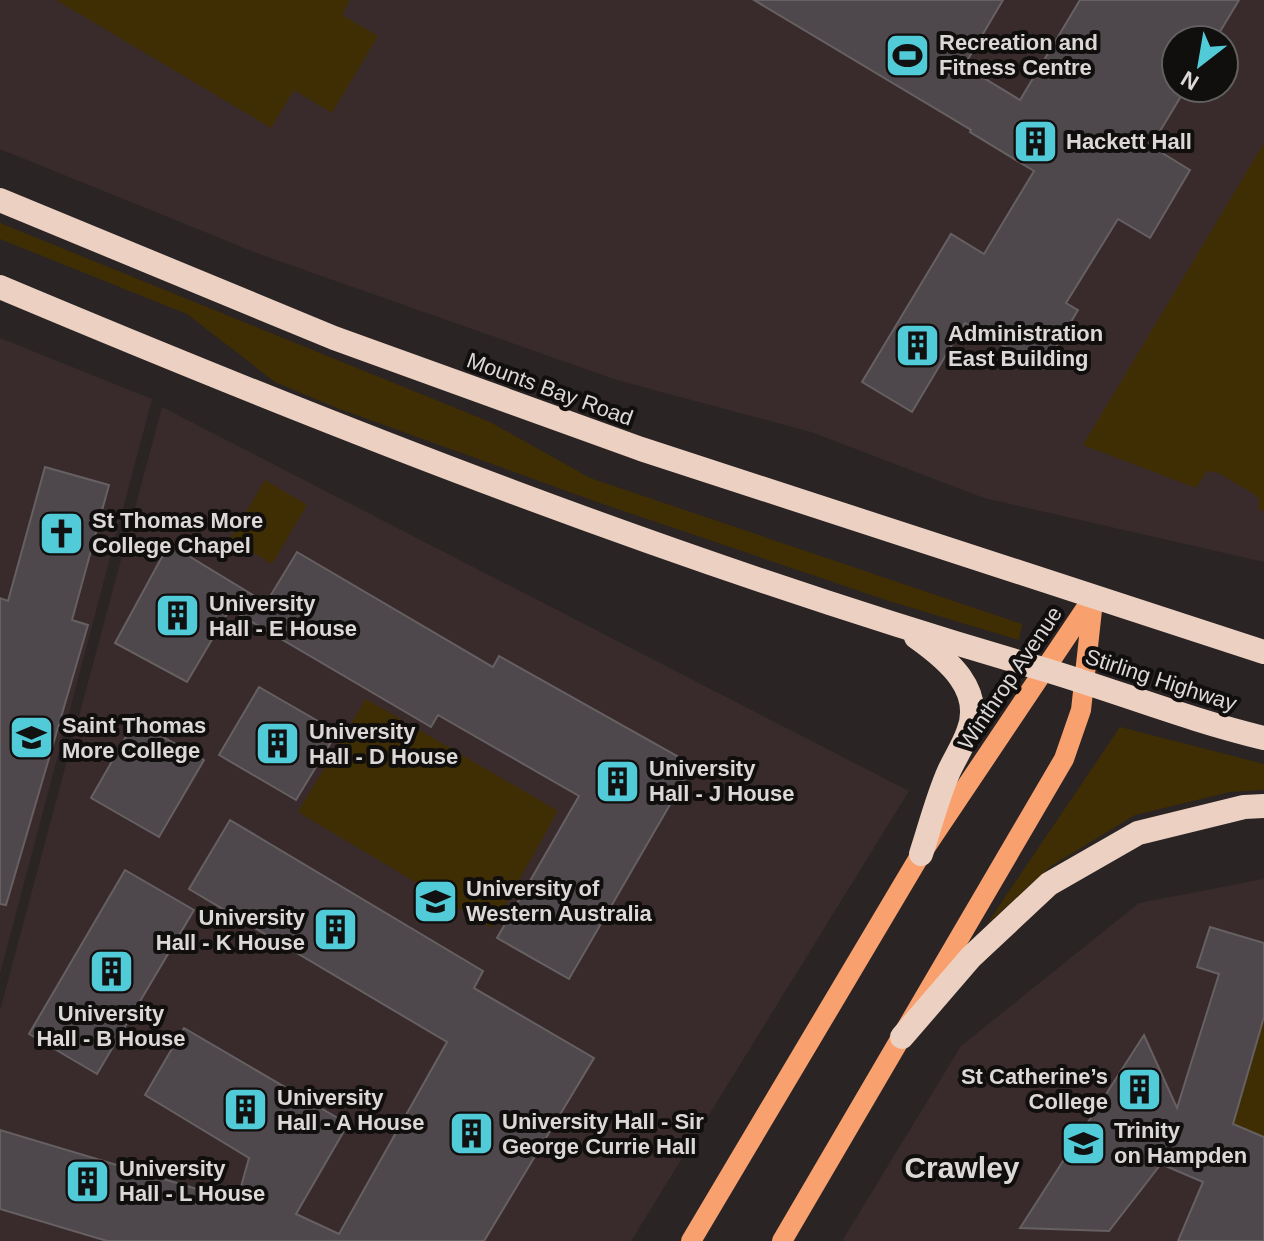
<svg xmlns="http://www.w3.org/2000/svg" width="1264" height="1241" font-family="Arial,sans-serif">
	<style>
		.built { fill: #392b2b; fill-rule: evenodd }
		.green { fill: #3f2e03 }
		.building { fill: #4e484c; stroke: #666063; stroke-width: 2 }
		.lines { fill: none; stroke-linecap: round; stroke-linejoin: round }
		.major { stroke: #f9a16e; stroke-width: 20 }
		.highway { stroke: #ecd1c2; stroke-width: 24 }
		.labels { text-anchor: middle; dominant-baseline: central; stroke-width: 8; stroke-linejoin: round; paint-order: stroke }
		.poi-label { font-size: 22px; font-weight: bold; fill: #dcd8d8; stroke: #110e0e; text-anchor: start }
		.street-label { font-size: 22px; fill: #dcd8d8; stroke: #110e0e }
		.district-label { font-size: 30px; font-weight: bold; fill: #dcd8d8; stroke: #110e0e }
	</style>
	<rect width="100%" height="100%" fill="#2b2424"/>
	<!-- built -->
	<g class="built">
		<path d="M0,0H1264V562L984,498L811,432L617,380L259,254L0,149ZM1176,40H1224V88H1176Z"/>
		<polygon points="0,338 152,399 0,974"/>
		<polygon points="162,407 909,791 631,1241 0,1241 0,1010"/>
		<polygon points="1264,879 1264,1241 842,1241 961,1046 1139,903"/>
	</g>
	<!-- green -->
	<g class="green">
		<polygon points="56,0 350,0 342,15 378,36 332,113 294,90 271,128"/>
		<polygon points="1264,143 1264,511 1259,510 1259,499 1254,494 1218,473 1207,471 1196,488 1083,445"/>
		<polygon points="0,223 490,422 590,478 1022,624 1019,640 889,601 597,502 337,408 275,382 187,314 0,239"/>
		<polygon points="265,480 307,505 272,564 230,539"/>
		<polygon points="366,699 558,811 492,928 298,812"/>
		<polygon points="1120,727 1264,764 1264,790 1230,792 1135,815 1051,866 987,924"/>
		<polygon points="1264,1003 1264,1137 1221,1119 1241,1097 1262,1024"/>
	</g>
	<!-- building -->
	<g class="building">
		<polygon points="754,0 1003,0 964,66 1020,100 1080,0 1239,0 1215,40 1176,40 1176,88 1186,88 1151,146 1190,170 1150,238 1118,219 1066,303 1078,310 1043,369 965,323 912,412 862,382 951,234 984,254 1034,171 970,132 971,130"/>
		<polygon points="45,467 109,485 72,620 88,625 6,905 0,904 0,598 8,601"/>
		<polygon points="169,544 266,603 297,552 493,667 499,656 693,765 569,979 497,938 579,796 438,715 431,727 230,609 187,682 115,643"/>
		<polygon points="259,687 337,732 296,800 219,755"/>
		<polygon points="135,721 204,760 159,837 91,798"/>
		<polygon points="230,820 483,971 474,988 594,1058 484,1241 107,1241 0,1209 0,1130 237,1201 249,1158 145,1095 184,1028 348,1124 296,1214 339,1234 447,1042 189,889"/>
		<polygon points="125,870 194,910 97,1074 29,1034"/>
		<polygon points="1210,927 1264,943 1264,1017 1233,1124 1264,1137 1264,1241 1178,1241 1203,1182 1161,1164 1109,1231 1020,1228 1144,1035 1177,1108 1219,974 1197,967"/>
	</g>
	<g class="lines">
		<!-- major -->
		<g class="major">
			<polyline points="691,1241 921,854 1094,596"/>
			<polyline points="782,1241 1064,759 1081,710 1093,601"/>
		</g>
		<!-- highway -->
		<g class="highway">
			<polyline points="0,200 334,338 641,449 1264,652"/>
			<path d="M0,287C340,430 685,565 1039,668C1114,690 1188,720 1264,738"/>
			<path d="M916,637C947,659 985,690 968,732C963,746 955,758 949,771C937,798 930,827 921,854"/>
			<polyline points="902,1037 971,957 1049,884 1138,833 1244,807 1264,806"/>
		</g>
	</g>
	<!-- icons -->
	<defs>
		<symbol id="stadium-square" viewBox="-11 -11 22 22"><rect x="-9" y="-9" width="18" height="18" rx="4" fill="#52cbd9" stroke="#110e0e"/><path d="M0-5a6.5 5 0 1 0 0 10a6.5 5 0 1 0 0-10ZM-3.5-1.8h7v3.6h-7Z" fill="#111"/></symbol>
		<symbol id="building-square" viewBox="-11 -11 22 22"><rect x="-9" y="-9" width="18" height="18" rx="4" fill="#52cbd9" stroke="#110e0e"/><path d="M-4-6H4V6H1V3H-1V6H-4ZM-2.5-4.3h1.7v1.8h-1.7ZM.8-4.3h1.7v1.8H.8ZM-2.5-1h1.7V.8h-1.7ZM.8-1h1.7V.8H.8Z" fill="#111"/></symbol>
		<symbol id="church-square" viewBox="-11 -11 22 22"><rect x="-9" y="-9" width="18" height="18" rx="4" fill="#52cbd9" stroke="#110e0e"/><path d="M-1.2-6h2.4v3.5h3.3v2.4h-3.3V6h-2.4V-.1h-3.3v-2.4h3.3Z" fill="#111"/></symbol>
		<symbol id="university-square" viewBox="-11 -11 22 22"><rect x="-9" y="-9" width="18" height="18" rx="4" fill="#52cbd9" stroke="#110e0e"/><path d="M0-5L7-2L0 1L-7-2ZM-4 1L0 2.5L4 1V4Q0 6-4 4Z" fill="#111"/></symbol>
	</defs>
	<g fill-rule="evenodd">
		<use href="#stadium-square" x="882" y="30" width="51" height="51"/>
		<use href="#building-square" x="1010" y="116" width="51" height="51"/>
		<use href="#building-square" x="892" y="320" width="51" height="51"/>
		<use href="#church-square" x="36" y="508" width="51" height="51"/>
		<use href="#building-square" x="152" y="590" width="51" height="51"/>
		<use href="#university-square" x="6" y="712" width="51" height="51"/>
		<use href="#building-square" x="252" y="718" width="51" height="51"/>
		<use href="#building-square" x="592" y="756" width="51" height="51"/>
		<use href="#university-square" x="410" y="876" width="51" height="51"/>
		<use href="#building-square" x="310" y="904" width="51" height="51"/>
		<use href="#building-square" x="86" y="946" width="51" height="51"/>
		<use href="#building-square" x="1114" y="1064" width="51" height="51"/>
		<use href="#building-square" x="220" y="1084" width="51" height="51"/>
		<use href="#building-square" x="446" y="1108" width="51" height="51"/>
		<use href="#university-square" x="1058" y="1118" width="51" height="51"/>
		<use href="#building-square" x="62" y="1156" width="51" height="51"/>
	</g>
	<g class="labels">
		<!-- poi labels -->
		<g class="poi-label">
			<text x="939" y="42">Recreation and<tspan x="939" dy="25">Fitness Centre</tspan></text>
			<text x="1066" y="141">Hackett Hall</text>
			<text x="948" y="333">Administration<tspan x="948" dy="25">East Building</tspan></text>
			<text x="92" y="520">St Thomas More<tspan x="92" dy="25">College Chapel</tspan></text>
			<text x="209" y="603">University<tspan x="209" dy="25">Hall - E House</tspan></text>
			<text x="62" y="725">Saint Thomas<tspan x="62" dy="25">More College</tspan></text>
			<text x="309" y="731">University<tspan x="309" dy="25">Hall - D House</tspan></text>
			<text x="649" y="768">University<tspan x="649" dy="25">Hall - J House</tspan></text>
			<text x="466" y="888">University of<tspan x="466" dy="25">Western Australia</tspan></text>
			<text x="305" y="917" text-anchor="end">University<tspan x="305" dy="25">Hall - K House</tspan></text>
			<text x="111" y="1013" text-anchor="middle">University<tspan x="111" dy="25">Hall - B House</tspan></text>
			<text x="1108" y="1076" text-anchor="end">St Catherine’s<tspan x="1108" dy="25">College</tspan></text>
			<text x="277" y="1097">University<tspan x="277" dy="25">Hall - A House</tspan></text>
			<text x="502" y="1121">University Hall - Sir<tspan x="502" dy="25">George Currie Hall</tspan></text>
			<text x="1114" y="1130">Trinity<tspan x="1114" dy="25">on Hampden</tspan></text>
			<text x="119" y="1168">University<tspan x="119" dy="25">Hall - L House</tspan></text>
		</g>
		<!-- street labels -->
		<g class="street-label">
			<text transform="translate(550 389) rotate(20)">Mounts Bay Road</text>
			<text transform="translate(1010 678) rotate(-56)">Winthrop Avenue</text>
			<text transform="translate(1161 680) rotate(18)">Stirling Highway</text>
		</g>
		<!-- district labels -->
		<g class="district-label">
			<text x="962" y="1167">Crawley</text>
		</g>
	</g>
	<!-- north arrow -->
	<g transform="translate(1200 64) rotate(211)"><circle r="38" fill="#110e0e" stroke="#625f5f" stroke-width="2"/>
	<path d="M0-6L14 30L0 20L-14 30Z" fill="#52cbd9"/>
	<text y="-12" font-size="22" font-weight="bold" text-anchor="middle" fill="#dcd8d8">N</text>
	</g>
</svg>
